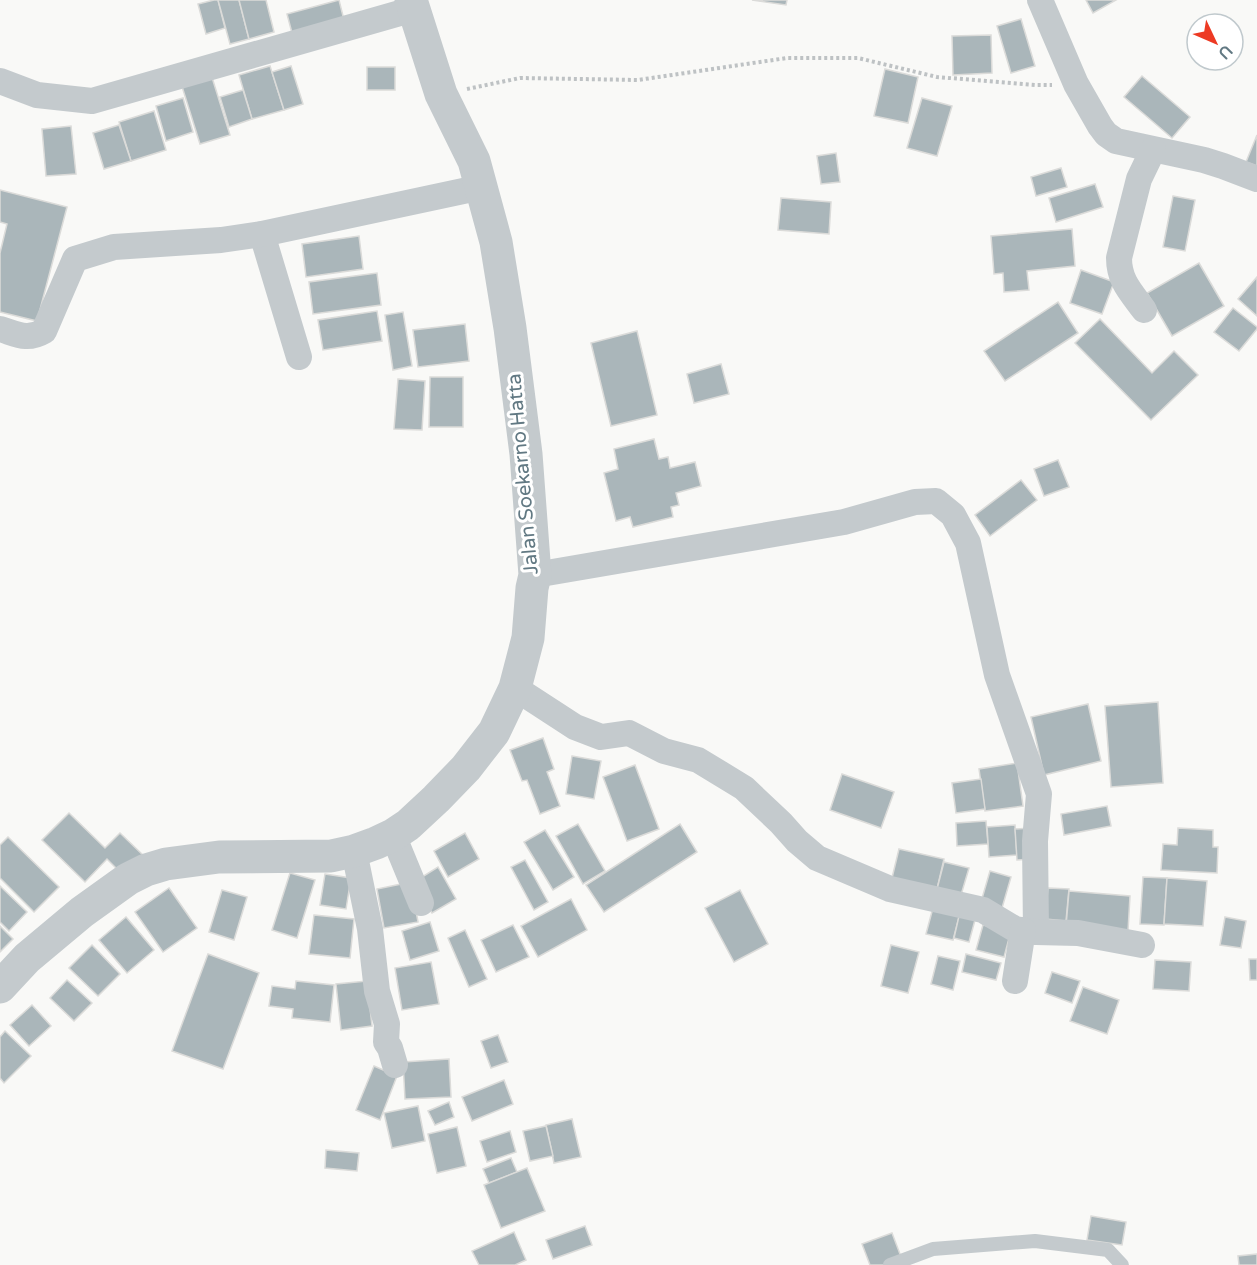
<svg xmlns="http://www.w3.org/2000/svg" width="1257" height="1265" font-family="'Varela Round',sans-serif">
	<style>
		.building { fill: #aab6ba; stroke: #dbdbd9; stroke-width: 1.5 }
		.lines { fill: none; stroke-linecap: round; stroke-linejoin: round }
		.path { stroke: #bec2c4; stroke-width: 4; stroke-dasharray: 3 3; stroke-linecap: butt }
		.service { stroke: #c4cacd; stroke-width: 14 }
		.minor { stroke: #c4cacd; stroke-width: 26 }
		.tertiary { stroke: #c4cacd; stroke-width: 33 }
		.labels { text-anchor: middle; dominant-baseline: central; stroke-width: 6; stroke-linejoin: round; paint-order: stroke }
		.street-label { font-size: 20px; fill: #627983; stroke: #fff }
	</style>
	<rect width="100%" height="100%" fill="#f9f9f7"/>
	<!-- building -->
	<g class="building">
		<polygon points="214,0 218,0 225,28 206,34 198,4"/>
		<polygon points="218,0 239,0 249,39 230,44"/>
		<polygon points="239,0 266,0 274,32 249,39"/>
		<polygon points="339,0 344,20 292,33 287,14"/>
		<polygon points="752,0 787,0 786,5"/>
		<polygon points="1086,0 1116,0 1093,13"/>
		<polygon points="1021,19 1035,66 1011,73 997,26"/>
		<polygon points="991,35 992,73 953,75 952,36"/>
		<polygon points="270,66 284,110 252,119 239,75"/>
		<polygon points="291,66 303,104 284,110 272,72"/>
		<rect x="367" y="67" width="28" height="23"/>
		<polygon points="885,69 918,77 908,123 874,116"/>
		<polygon points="210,71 230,135 200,144 180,80"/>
		<polygon points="1142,76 1190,117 1172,138 1124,97"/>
		<polygon points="243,90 252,119 229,127 220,97"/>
		<polygon points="183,98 193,132 166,141 156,106"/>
		<polygon points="922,98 952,106 937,156 907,148"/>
		<polygon points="154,111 166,150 131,161 119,122"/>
		<polygon points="119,125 131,161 104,169 93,133"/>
		<polygon points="71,126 76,174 46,176 42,129"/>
		<polygon points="1257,135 1257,166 1246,162"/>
		<polygon points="836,153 840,182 821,184 817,156"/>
		<polygon points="1061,168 1067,187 1036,196 1031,177"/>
		<polygon points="1095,184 1103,207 1056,222 1049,198"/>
		<polygon points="0,190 67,207 37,321 0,312 0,253 7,224 0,222"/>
		<polygon points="1173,196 1195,200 1185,251 1163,247"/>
		<polygon points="781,198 831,202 829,234 778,230"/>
		<polygon points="1072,229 1075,266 1027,271 1029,290 1004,292 1003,273 994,274 991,236"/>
		<polygon points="359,236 363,269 306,277 302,244"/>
		<polygon points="1199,263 1224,306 1172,336 1147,293"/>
		<polygon points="1081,270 1114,282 1102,314 1070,303"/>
		<polygon points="377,273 381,305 313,314 309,282"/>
		<polygon points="1257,277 1257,316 1238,299"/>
		<polygon points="1058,302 1078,333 1005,381 984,351"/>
		<polygon points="1233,308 1257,327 1257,329 1239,351 1214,332"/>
		<polygon points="377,311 382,341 323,350 318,320"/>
		<polygon points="403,312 412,366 393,370 385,315"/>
		<polygon points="1100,319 1152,373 1174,351 1198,375 1151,420 1075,343"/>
		<polygon points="465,324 469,361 418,367 413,330"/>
		<polygon points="637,331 657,415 611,426 591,343"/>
		<polygon points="721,364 729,394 694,403 687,374"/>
		<polygon points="430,377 463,377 463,427 429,427"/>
		<polygon points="398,379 425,381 422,430 394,429"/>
		<polygon points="654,439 659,459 668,457 670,468 695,462 701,486 676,493 679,505 671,507 673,517 633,527 630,517 616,521 604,473 618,469 614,449"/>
		<polygon points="1058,460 1069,487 1044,496 1034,469"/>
		<polygon points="1021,480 1037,500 990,536 975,515"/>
		<polygon points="1158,702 1163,783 1111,787 1105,706"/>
		<polygon points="1088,704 1101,761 1044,775 1031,717"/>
		<polygon points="543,738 554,769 547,772 560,806 540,814 527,780 522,781 510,750"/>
		<polygon points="572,756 601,761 594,799 566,794"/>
		<polygon points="1017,763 1023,806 985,811 979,769"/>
		<polygon points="635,765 659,829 627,841 603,777"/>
		<polygon points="842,774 894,792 881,828 830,810"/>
		<polygon points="981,779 985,809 956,813 952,783"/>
		<polygon points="1107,806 1111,826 1064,835 1061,814"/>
		<polygon points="69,813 105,848 120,833 146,858 126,878 107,859 85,882 42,840"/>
		<polygon points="986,821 988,844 957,846 956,823"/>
		<polygon points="578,824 605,871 583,884 556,836"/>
		<polygon points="680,824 697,852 604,912 586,885"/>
		<polygon points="1015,825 1017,855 989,857 987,827"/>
		<polygon points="1031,828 1033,859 1017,860 1015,829"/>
		<polygon points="1178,828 1213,830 1213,847 1218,847 1217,873 1161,870 1163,844 1177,845"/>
		<polygon points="545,830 574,877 553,890 524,842"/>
		<polygon points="465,833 479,859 448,877 434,851"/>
		<polygon points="8,837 59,887 34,912 0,878 0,845"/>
		<polygon points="899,849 944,859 937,889 892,878"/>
		<polygon points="525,860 548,902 534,910 511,867"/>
		<polygon points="944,862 969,868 961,895 937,889"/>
		<polygon points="438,867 456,899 432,913 414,882"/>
		<polygon points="990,871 1011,877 1002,908 981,902"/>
		<polygon points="290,873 315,880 297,938 272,930"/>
		<polygon points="325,874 351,878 346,909 320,905"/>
		<polygon points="1143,877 1167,878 1164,925 1140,924"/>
		<polygon points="1167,878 1207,881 1203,926 1164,924"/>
		<polygon points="411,882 418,922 384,928 377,889"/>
		<polygon points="0,886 27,912 9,931 0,922"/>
		<polygon points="169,888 197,928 163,952 135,912"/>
		<polygon points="1048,888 1069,889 1066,921 1045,919"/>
		<polygon points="222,890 247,897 234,940 209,932"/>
		<polygon points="740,890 768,944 734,962 705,908"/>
		<polygon points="1069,891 1130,896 1128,931 1066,926"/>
		<polygon points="571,899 587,930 538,957 521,926"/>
		<polygon points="934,904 961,910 953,940 926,934"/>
		<polygon points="314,915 354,919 350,958 309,954"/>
		<polygon points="959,916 975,920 969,942 954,938"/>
		<polygon points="126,917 154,950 127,973 99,940"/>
		<polygon points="1225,917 1246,921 1241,948 1220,945"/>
		<polygon points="430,922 439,951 410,960 402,931"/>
		<polygon points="513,925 529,957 496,972 481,940"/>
		<polygon points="983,925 1011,931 1004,957 976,950"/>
		<polygon points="0,926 13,939 0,952"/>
		<polygon points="465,930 487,979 469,987 448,938"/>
		<polygon points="92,945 120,974 98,996 69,968"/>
		<polygon points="891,945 919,952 908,993 881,986"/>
		<polygon points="208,954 259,973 223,1069 172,1051"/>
		<polygon points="966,954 1001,963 996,980 962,972"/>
		<polygon points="938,956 960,961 953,990 931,984"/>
		<polygon points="1249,959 1257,959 1257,980 1250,980"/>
		<polygon points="1155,960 1191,962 1189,991 1153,989"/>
		<polygon points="431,962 439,1004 402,1010 395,968"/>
		<polygon points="1052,972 1080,981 1072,1003 1045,993"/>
		<polygon points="67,980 92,1003 74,1021 50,998"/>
		<polygon points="296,981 334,985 330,1022 292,1018 293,1009 269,1006 272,986 295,989"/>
		<polygon points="367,981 372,1026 341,1030 336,984"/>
		<polygon points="1083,987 1119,1000 1107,1034 1070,1021"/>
		<polygon points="32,1005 51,1026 29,1046 10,1025"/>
		<polygon points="5,1031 31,1056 4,1083 0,1078 0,1037"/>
		<polygon points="498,1035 508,1062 491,1068 481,1041"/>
		<polygon points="449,1059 451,1097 405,1099 403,1062"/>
		<polygon points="374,1066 397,1076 380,1120 356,1110"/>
		<polygon points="504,1080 513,1104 472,1121 462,1097"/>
		<polygon points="449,1102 454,1117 435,1125 428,1111"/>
		<polygon points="418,1106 425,1141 392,1148 384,1113"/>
		<polygon points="572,1119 581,1157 554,1163 546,1125"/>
		<polygon points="546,1126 553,1156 530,1161 523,1131"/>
		<polygon points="457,1127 466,1166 437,1173 428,1134"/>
		<polygon points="510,1131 516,1152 487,1162 480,1141"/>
		<polygon points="326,1150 359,1153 357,1171 325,1168"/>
		<polygon points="511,1158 517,1172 489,1183 483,1169"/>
		<polygon points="527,1168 545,1211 501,1228 484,1185"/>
		<polygon points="1091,1216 1126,1222 1122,1245 1087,1240"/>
		<polygon points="585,1226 592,1245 553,1259 546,1240"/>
		<polygon points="514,1232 526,1260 515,1265 479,1265 472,1251"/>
		<polygon points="892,1233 903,1262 895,1265 870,1265 862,1244"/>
		<polygon points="1257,1254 1257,1265 1239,1265 1238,1256"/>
	</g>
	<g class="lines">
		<!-- path -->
		<polyline class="path" points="467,89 520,78 638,80 787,58 858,58 937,77 1036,85 1052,85"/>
		<!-- service -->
		<polyline class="service" points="890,1265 933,1249 1035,1241 1108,1250 1122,1265"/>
		<!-- minor -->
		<g class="minor">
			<polyline points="1040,0 1076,84 1100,126 1106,134 1116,141 1204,160 1223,166 1257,179"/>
			<polyline points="0,81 37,95 92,101 414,9"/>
			<polyline points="262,234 299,357"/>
			<path d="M1144,310C1131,292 1119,281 1119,258L1139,179L1153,150"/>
			<path d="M0,329C17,334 27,341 44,331L75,259L114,247L221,240L262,234L482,187"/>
			<polyline points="535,575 844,522 915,502 936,501 953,515 968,543 997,675 1039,794 1035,841 1036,932"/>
			<polyline points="515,688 575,727 601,737 629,733 664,751 698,760 744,788 781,823 797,841 817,858 890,889 983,910 1015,929 1036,932 1078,933 1142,945"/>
			<polyline points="393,835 421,903"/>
			<polyline points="354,851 370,929 377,991 387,1024 386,1042 390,1048 395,1065"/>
			<polyline points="1015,981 1023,930"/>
		</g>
		<!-- tertiary -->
		<polyline class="tertiary" points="0,987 27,958 82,912 128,879 146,870 166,864 219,857 331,856 354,851 376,843 393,835 408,825 436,799 466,768 494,732 515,688 528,638 532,588 535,575 526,454 510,328 496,242 474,161 441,94 411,0"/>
	</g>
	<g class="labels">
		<!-- street labels -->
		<g class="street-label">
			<text transform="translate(523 474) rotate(-95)">Jalan Soekarno Hatta</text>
		</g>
	</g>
	<!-- north arrow -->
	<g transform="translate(1215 42) rotate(134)"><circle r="28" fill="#ffffff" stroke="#c0c9cd" stroke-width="1.5"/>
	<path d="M0-4.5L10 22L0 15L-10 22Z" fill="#ed3a23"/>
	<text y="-9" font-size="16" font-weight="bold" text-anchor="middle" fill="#627983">U</text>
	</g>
</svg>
